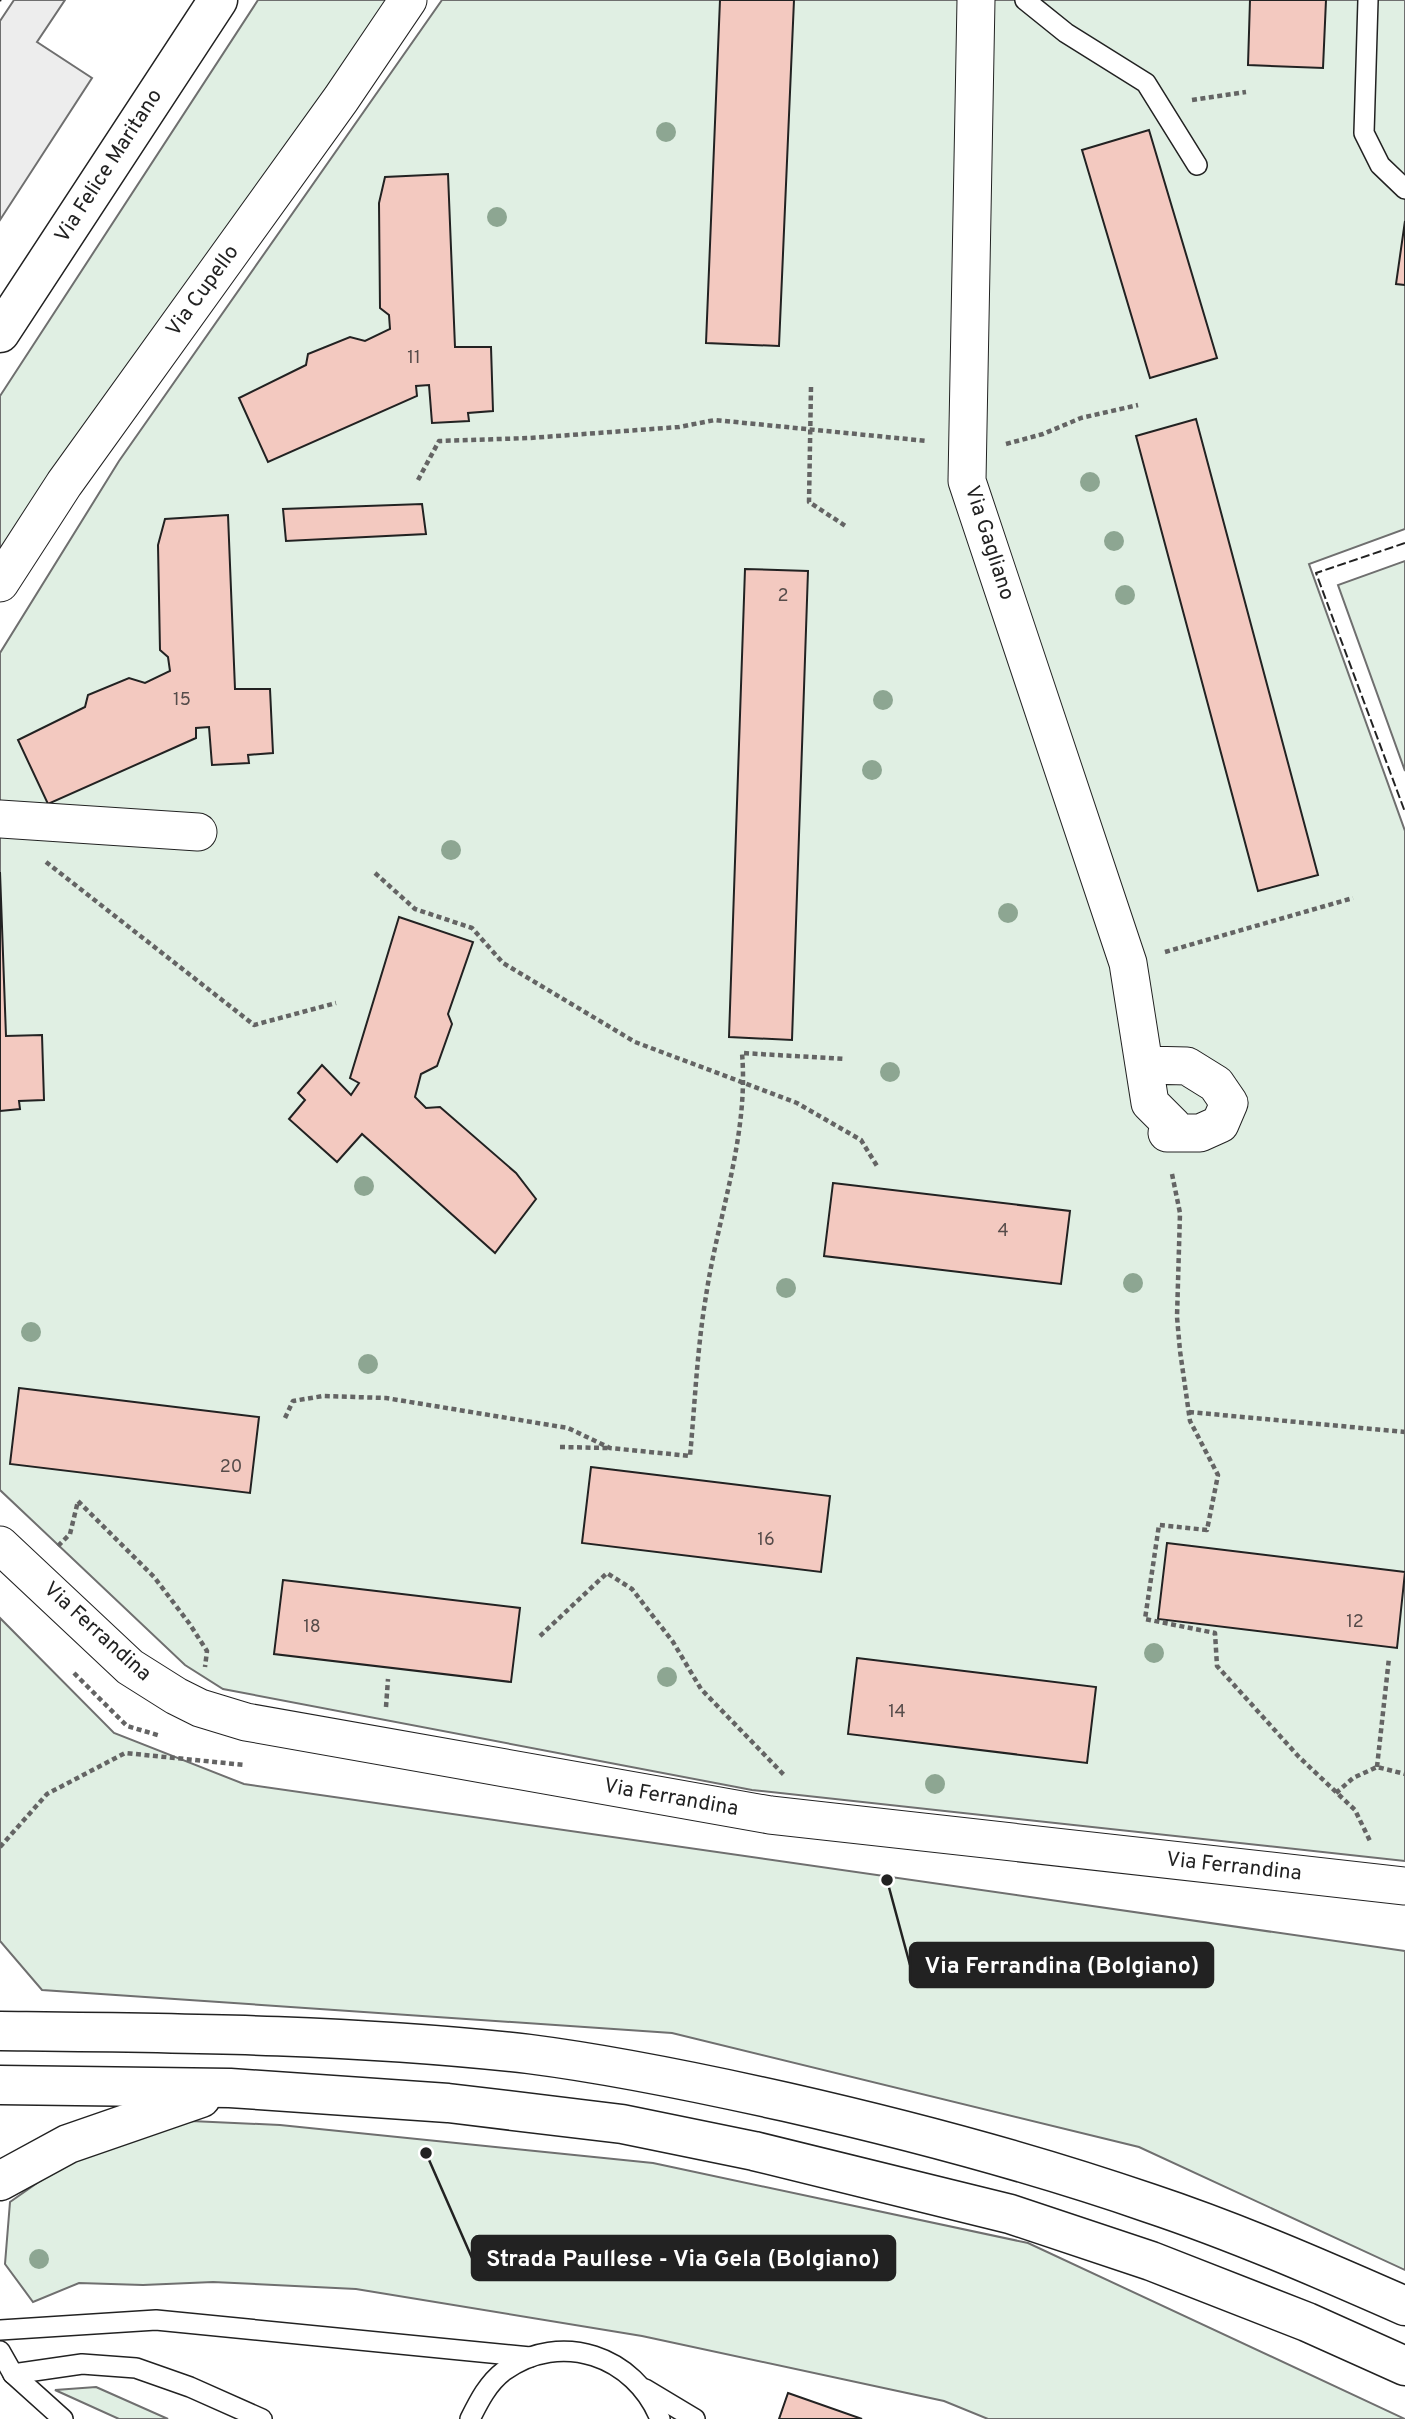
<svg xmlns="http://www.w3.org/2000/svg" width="1405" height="2419" font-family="Overpass,sans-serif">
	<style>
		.green { fill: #e0efe3; stroke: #6f6f6f; stroke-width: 2 }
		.parking { fill: #ededed; stroke: #6f6f6f; stroke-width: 2 }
		.building { fill: #f3c9c0; stroke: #222; stroke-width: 2 }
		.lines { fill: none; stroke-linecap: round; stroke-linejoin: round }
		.lane-casing { stroke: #222; stroke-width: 22 }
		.street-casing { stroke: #222; stroke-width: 39 }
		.secondary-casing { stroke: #222; stroke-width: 41 }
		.primary-casing { stroke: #222; stroke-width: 41 }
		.path { stroke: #646464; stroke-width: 4.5; stroke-dasharray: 5 3.5; stroke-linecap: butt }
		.lane { stroke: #fff; stroke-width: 19 }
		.street { stroke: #fff; stroke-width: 37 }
		.secondary { stroke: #fff; stroke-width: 38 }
		.primary { stroke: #fff; stroke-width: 38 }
		.fence { stroke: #222; stroke-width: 2; stroke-dasharray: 9 3.5; stroke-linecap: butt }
		.tree { fill: #8da692 }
		.labels { text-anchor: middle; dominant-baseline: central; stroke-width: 5; stroke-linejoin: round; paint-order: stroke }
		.number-label { font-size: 18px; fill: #564c4a }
		.street-label { font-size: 21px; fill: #222; stroke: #fff }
		.leader { fill: none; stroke: #222; stroke-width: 2.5 }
		.callout-dot { fill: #222; stroke: #fff; stroke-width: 2.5 }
		.callout { fill: #222; stroke: #222; stroke-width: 2.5 }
		.callout-label { font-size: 23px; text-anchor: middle; font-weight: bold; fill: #fff }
	</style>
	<rect width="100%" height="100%" fill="#fff"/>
	<!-- green -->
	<g class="green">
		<polygon points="258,0 391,0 0,580 0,396"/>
		<polygon points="442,0 1405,0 1405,529 1309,564 1405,831 1405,1861 752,1790 223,1689 185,1665 0,1490 0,653 119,461"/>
		<polygon points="1405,561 1405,771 1338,585"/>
		<polygon points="0,1618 114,1733 244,1784 1405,1951 1405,2270 1139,2147 672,2033 42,1990 0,1941"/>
		<polygon points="191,2121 280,2125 653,2163 1028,2243 1405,2419 988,2419 944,2401 642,2336 356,2289 213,2282 143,2285 79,2283 33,2302 5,2264 10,2202 70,2160"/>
		<polygon points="96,2387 168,2419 119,2419 55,2390"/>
	</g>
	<!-- parking -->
	<polygon class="parking" points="14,0 65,0 37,42 92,78 0,220 0,21"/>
	<!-- building -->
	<g class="building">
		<polygon points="720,0 794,0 779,346 706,343"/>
		<polygon points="1250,0 1326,0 1323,68 1248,65"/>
		<polygon points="1149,130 1217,358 1150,378 1082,150"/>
		<polygon points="448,174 455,347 491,347 493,411 468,413 469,421 432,423 429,385 416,386 417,396 268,462 239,398 306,365 308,354 350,337 365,341 390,329 389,315 380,308 379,203 385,177"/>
		<polygon points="1405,221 1405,285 1396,284"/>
		<polygon points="1196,419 1318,875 1258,891 1136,436"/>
		<polygon points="422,504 426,534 286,541 283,509"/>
		<polygon points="228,515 235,689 270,689 273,753 248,755 249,763 212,765 209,727 196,728 196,738 48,804 18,740 85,707 88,695 129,678 145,683 170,671 168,657 160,650 158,545 165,519"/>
		<polygon points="745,569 808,571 792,1040 729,1037"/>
		<polygon points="0,872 6,1036 42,1035 44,1100 19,1101 20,1109 0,1111"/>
		<polygon points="399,917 473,942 448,1014 452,1024 437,1066 421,1074 415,1097 426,1108 440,1107 516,1173 536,1199 495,1253 362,1134 337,1162 289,1119 305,1100 298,1093 322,1065 351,1095 359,1083 350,1078"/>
		<polygon points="833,1183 1070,1211 1061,1284 824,1256"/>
		<polygon points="19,1388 259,1417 250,1493 10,1464"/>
		<polygon points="591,1467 830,1496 821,1572 582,1543"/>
		<polygon points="1167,1543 1405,1572 1397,1648 1158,1619"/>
		<polygon points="283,1580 520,1608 511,1682 274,1654"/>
		<polygon points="857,1658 1096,1687 1087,1763 848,1734"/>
		<polygon points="788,2393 862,2419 779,2419"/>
	</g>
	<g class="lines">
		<defs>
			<g id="lane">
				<polyline points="1025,0 1066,33 1146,83 1197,165"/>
				<polyline points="1368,0 1364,133 1380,165 1405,189"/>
				<polyline points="0,2330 156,2320 530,2357"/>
				<polyline points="0,2351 13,2374 63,2419"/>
				<polyline points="13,2374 82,2364 136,2368 190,2387 262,2419"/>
				<polyline points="645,2389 695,2419"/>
				<path d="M470,2419C479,2401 488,2383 504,2371C561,2330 635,2356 660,2419"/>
			</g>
			<g id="street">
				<polyline points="976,0 967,481 1128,963 1150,1103 1173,1126 1167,1133 1200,1133 1220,1124 1229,1103 1216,1084 1187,1066 1146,1065"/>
				<polyline points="0,583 64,484 341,99 408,0"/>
				<polyline points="0,819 198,832"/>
				<polyline points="0,1545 130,1667 176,1696 200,1708 246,1722 770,1815 1405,1886"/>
			</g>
			<polyline id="secondary" points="0,333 218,0"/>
			<g id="primary">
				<path d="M0,2031C177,2033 353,2034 529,2054C615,2065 701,2083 786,2102C909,2130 1030,2162 1149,2203C1236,2232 1321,2269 1405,2306"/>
				<polyline points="0,2085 230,2088 448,2103 622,2124 754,2151 1010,2214 1151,2261 1307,2322 1405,2366"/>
				<polyline points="0,2181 68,2144 201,2098"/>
			</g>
		</defs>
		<!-- lane casing -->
		<use href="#lane" class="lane-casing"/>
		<!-- street casing -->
		<use href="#street" class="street-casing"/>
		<!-- secondary casing -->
		<use href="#secondary" class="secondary-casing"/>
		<!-- primary casing -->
		<use href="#primary" class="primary-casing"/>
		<!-- path -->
		<g class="path">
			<polyline points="1192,100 1246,92"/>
			<polyline points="811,387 809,502 847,527"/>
			<polyline points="1006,444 1043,434 1081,418 1138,405"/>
			<polyline points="418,480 439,441 530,438 679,427 715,420 927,441"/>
			<polyline points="46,862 254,1025 336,1003"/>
			<polyline points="375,873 415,909 472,928 503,963 635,1042 797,1103 861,1140 877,1166"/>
			<polyline points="1165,952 1353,898"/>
			<polyline points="1172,1174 1180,1213 1177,1317 1180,1351 1190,1421 1218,1475 1207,1530 1159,1525 1145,1619 1215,1633 1217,1666 1299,1757 1355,1810 1371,1843"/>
			<polyline points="1189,1412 1405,1432"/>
			<path d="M285,1418L293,1401L323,1396L386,1398L568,1428L610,1448L690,1456C695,1403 697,1349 706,1296C718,1215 749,1136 742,1053L845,1059"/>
			<polyline points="560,1447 608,1448"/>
			<polyline points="58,1546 70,1534 78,1501 154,1577 189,1623 207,1651 205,1667"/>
			<polyline points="540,1636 607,1573 632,1589 673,1642 701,1689 785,1776"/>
			<polyline points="74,1673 127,1726 161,1736"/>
			<polyline points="386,1707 388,1679"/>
			<polyline points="1377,1767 1389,1658"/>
			<polyline points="1336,1793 1353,1778 1377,1767 1405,1774"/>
			<polyline points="0,1847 47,1794 125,1753 245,1765"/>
		</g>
		<!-- lane -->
		<use href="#lane" class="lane"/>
		<!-- street -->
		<use href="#street" class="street"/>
		<!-- secondary -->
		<use href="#secondary" class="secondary"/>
		<!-- primary -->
		<use href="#primary" class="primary"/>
		<!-- fence -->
		<g class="fence">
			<polyline points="0,1 1,0"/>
			<polyline points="1405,543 1316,573 1405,812"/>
		</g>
	</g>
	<!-- trees -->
	<g class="tree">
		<circle cx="666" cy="132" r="10"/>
		<circle cx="497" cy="217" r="10"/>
		<circle cx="1090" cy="482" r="10"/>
		<circle cx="1114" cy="541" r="10"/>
		<circle cx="1125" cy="595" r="10"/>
		<circle cx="883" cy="700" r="10"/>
		<circle cx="872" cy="770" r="10"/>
		<circle cx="451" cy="850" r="10"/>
		<circle cx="1008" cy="913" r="10"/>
		<circle cx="890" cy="1072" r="10"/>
		<circle cx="364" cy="1186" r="10"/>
		<circle cx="1133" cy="1283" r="10"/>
		<circle cx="786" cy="1288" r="10"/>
		<circle cx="31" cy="1332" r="10"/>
		<circle cx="368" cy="1364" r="10"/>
		<circle cx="1154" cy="1653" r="10"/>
		<circle cx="667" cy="1677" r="10"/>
		<circle cx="935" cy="1784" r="10"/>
		<circle cx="39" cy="2259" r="10"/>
	</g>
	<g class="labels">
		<!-- number labels -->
		<g class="number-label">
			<text x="414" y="358">11</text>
			<text x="783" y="596">2</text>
			<text x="182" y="700">15</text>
			<text x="1003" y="1231">4</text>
			<text x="231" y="1467">20</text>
			<text x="766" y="1540">16</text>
			<text x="1355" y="1622">12</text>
			<text x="312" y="1627">18</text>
			<text x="897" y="1712">14</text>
		</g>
		<!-- street labels -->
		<g class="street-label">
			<text transform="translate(109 166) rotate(-57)">Via Felice Maritano</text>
			<text transform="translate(203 291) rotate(-54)">Via Cupello</text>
			<text transform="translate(989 543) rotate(72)">Via Gagliano</text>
			<text transform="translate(97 1632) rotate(42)">Via Ferrandina</text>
			<text transform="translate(671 1798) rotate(10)">Via Ferrandina</text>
			<text transform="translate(1234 1867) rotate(6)">Via Ferrandina</text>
		</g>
	</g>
	<!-- callouts -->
	<path class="leader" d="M887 1880L910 1965M426 2153L472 2258"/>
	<g class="callout-dot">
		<circle cx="887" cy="1880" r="7"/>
		<circle cx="426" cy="2153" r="7"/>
	</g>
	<g class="callout">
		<rect x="910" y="1943" width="303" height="44" rx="7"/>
		<rect x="472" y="2236" width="423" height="44" rx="7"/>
	</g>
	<g class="callout-label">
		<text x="1062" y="1973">Via Ferrandina (Bolgiano)</text>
		<text x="683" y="2266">Strada Paullese - Via Gela (Bolgiano)</text>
	</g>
</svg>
